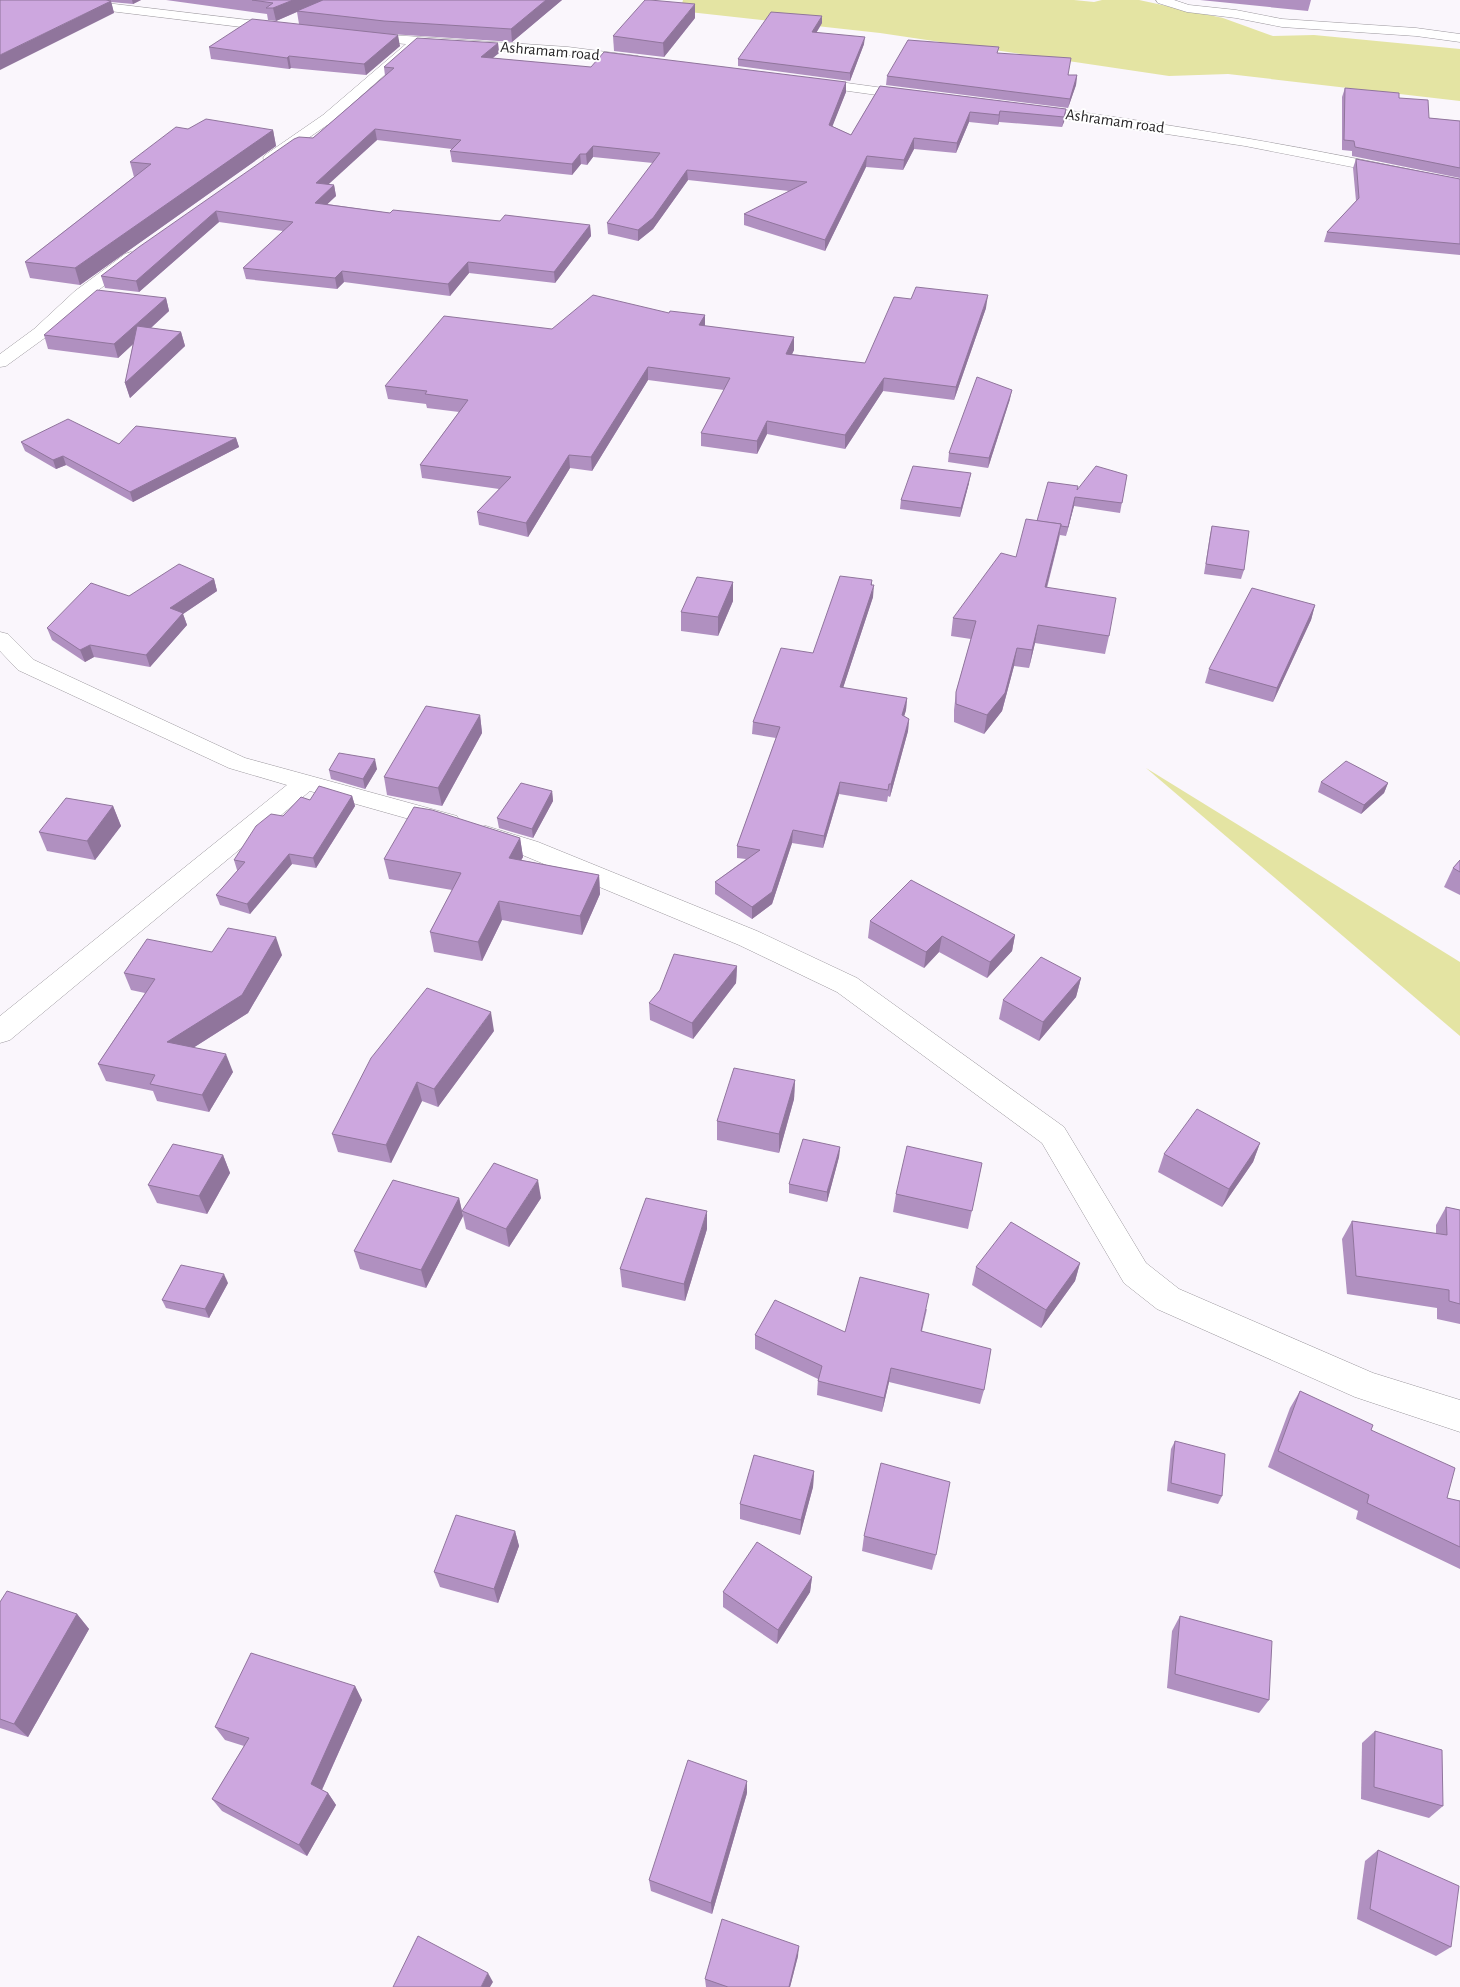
<svg xmlns="http://www.w3.org/2000/svg" width="1460" height="1987" font-family="'Alegreya Sans',sans-serif">
	<style>
		.green { fill: #e4e4a3 }
		.lines { fill: none; stroke-linecap: round; stroke-linejoin: round }
		.street-casing { stroke: #9c989e; stroke-width: 1 }
		.secondary-casing { stroke: #9c989e; stroke-width: 1 }
		.street { fill: #fff; fill-rule: evenodd }
		.secondary { fill: #fff; fill-rule: evenodd }
		.wall { fill: #b090c0 }
		.shaded-wall { fill: #90759c }
		.building { fill: #cda7df; stroke: #90759c }
		.labels { text-anchor: middle; dominant-baseline: central; stroke-width: 4; stroke-linejoin: round; paint-order: stroke }
		.far-street-label { font-size: 16px; fill: #262426; stroke: #fff }
	</style>
	<rect width="100%" height="100%" fill="#faf6fc"/>
	<!-- green -->
	<g class="green">
		<polygon points="683,0 1074,0 1094,2 1102,0 1139,0 1223,18 1273,36 1314,35 1460,49 1460,101 1228,74 1169,76 880,33 680,11"/>
		<polygon points="1146,768 1460,962 1460,1036"/>
	</g>
	<g class="lines">
		<defs>
			<g id="street">
				<polygon points="1156,0 1174,0 1189,5 1236,10 1282,19 1416,28 1460,34 1460,42 1416,36 1282,27 1236,18 1187,12 1158,3"/>
				<polygon points="0,632 8,634 34,660 245,758 457,816 460,822 457,828 448,830 310,791 10,1040 0,1043 0,1016 287,785 229,768 18,670 0,651"/>
				<polygon points="486,826 538,842 757,931 857,978 1064,1127 1146,1263 1179,1289 1373,1373 1460,1400 1460,1432 1355,1397 1157,1309 1124,1283 1042,1143 837,992 739,945 520,854 477,840 474,834 477,828"/>
			</g>
			<g id="secondary">
				<polygon points="46,0 81,0 282,24 288,28 282,32 52,4"/>
				<polygon points="362,33 568,47 638,56 644,60 638,64 568,55 418,45 333,121 275,161 265,161 263,158 265,155 323,115 406,44 358,40 356,37 358,34"/>
				<polygon points="810,78 913,92 920,96 913,100 805,85 803,82"/>
				<path d="M1028,105C1173,124 1317,149 1460,180V188L1245,146L1023,112L1021,109Z"/>
				<polygon points="131,252 137,254 139,257 137,260 87,299 46,337 6,366 0,367 0,354 34,329 75,291 125,254"/>
			</g>
		</defs>
		<!-- street casing -->
		<use href="#street" class="street-casing"/>
		<!-- secondary casing -->
		<use href="#secondary" class="secondary-casing"/>
		<!-- street -->
		<use href="#street" class="street"/>
		<!-- secondary -->
		<use href="#secondary" class="secondary"/>
	</g>
	<!-- wall -->
	<g class="wall">
		<polygon points="0,0 141,0 133,4 111,2 114,13"/>
		<polygon points="166,0 562,0 512,42 390,34 400,46 366,75 291,68 289,69 211,59 209,47 299,24 297,12 276,21 268,20 267,14"/>
		<polygon points="1200,0 1311,0 1308,11"/>
		<polygon points="695,18 664,57 614,51 613,36"/>
		<polygon points="822,23 816,33 864,44 850,81 738,66 738,59"/>
		<polygon points="498,43 499,53 493,58 846,92 832,126 851,135 880,86 1066,109 1065,119 1062,127 999,122 998,125 969,122 956,153 914,149 903,170 866,167 825,251 744,225 744,214 789,191 688,180 653,229 638,241 608,234 607,223 653,163 593,157 587,165 581,164 572,175 452,162 450,151 452,149 377,140 328,184 334,185 336,196 327,204 390,213 500,221 590,225 591,236 555,283 469,273 450,296 344,282 337,289 246,279 243,268 283,231 219,222 139,292 105,288 101,276 313,138 385,76 384,67"/>
		<polygon points="998,53 1069,75 1077,75 1076,85 1068,108 886,85 887,76"/>
		<polygon points="1345,88 1399,98 1429,118 1460,121 1460,178 1352,156 1352,151 1342,150 1342,97"/>
		<polygon points="188,129 273,130 276,146 80,285 30,278 25,262 134,177 130,162"/>
		<polygon points="1356,159 1460,179 1460,255 1324,242 1327,232 1356,201 1353,168"/>
		<polygon points="166,298 169,311 151,328 181,332 185,346 130,398 125,383 133,344 118,358 48,349 44,335"/>
		<polygon points="986,308 954,400 883,391 845,449 767,434 757,454 701,446 701,433 724,390 648,380 592,471 570,468 528,537 479,525 477,512 499,489 422,478 420,465 459,412 427,408 426,404 388,399 385,386 552,329 669,313 705,315 705,326 794,337 794,350 792,354 865,363"/>
		<polygon points="1010,399 988,468 948,462 949,453"/>
		<polygon points="236,438 239,447 133,502 66,465 56,469 25,451 21,442 119,444"/>
		<polygon points="1127,475 1120,513 1074,506 1066,536 1060,535 1047,588 1109,636 1105,654 1035,643 1029,668 1014,666 1002,711 984,734 954,722 954,710 956,692 971,639 951,636 953,618 1016,557 1037,521 1078,490"/>
		<polygon points="969,483 960,517 900,509 901,500"/>
		<polygon points="1212,526 1244,570 1241,579 1204,574 1210,535"/>
		<polygon points="214,579 217,591 183,614 187,625 150,667 94,657 85,662 52,640 47,628 129,596"/>
		<polygon points="733,582 733,601 718,636 681,631 681,612"/>
		<polygon points="872,585 873,597 843,688 907,698 906,710 904,716 909,719 908,731 890,797 888,796 887,802 839,794 823,848 792,843 772,904 752,919 715,894 715,882 746,859 737,858 737,846 776,738 752,734 753,722"/>
		<polygon points="1315,605 1311,620 1273,702 1205,683 1209,669"/>
		<polygon points="480,715 482,733 442,806 387,795 384,777"/>
		<polygon points="377,769 365,789 331,779 329,770"/>
		<polygon points="1321,782 1388,783 1384,793 1361,814 1318,792"/>
		<polygon points="552,791 553,801 533,838 499,828 497,818"/>
		<polygon points="352,796 355,806 316,868 292,864 250,914 220,905 216,895 238,870 237,870 234,860 283,816 310,800"/>
		<polygon points="113,806 121,826 95,860 47,851 39,832"/>
		<polygon points="520,838 523,857 521,860 599,875 600,894 582,935 502,920 482,961 434,952 430,932 452,890 389,879 384,859"/>
		<polygon points="1460,860 1460,895 1444,887 1453,868"/>
		<polygon points="870,921 1015,935 1012,951 987,978 939,952 924,968 868,938"/>
		<polygon points="212,952 282,955 248,1013 193,1048 233,1072 209,1112 157,1101 153,1091 106,1081 98,1064 145,993 131,990 124,973"/>
		<polygon points="737,966 736,983 693,1039 650,1020 649,1003"/>
		<polygon points="1081,978 1076,997 1039,1041 999,1019 1003,1000"/>
		<polygon points="494,1031 438,1107 422,1101 391,1163 338,1152 332,1134"/>
		<polygon points="795,1080 794,1099 779,1153 717,1140 717,1121"/>
		<polygon points="1260,1143 1253,1162 1222,1207 1158,1172 1164,1154"/>
		<polygon points="840,1147 839,1157 827,1202 789,1193 789,1184"/>
		<polygon points="223,1155 230,1173 207,1214 157,1203 148,1185"/>
		<polygon points="982,1163 968,1229 893,1212 896,1194"/>
		<polygon points="459,1198 463,1216 426,1288 360,1269 354,1251"/>
		<polygon points="541,1198 509,1247 466,1229 462,1211"/>
		<polygon points="1446,1207 1460,1210 1460,1324 1437,1319 1437,1308 1347,1294 1342,1239 1352,1221 1436,1234 1436,1225"/>
		<polygon points="707,1229 685,1301 622,1287 620,1269"/>
		<polygon points="1080,1263 1075,1281 1041,1328 972,1285 976,1267"/>
		<polygon points="228,1283 209,1318 166,1308 162,1300"/>
		<polygon points="927,1309 922,1331 984,1390 980,1404 889,1382 882,1412 817,1395 818,1379 755,1349 755,1335 845,1332"/>
		<polygon points="1300,1391 1371,1430 1447,1498 1460,1501 1460,1569 1356,1519 1358,1511 1268,1467 1290,1408"/>
		<polygon points="1175,1441 1222,1496 1218,1504 1167,1491 1171,1449"/>
		<polygon points="814,1471 813,1487 800,1535 740,1519 740,1504"/>
		<polygon points="515,1531 519,1546 498,1603 440,1587 434,1572"/>
		<polygon points="864,1536 936,1555 932,1570 862,1551"/>
		<polygon points="812,1577 810,1592 777,1644 723,1607 723,1592"/>
		<polygon points="0,1602 77,1614 89,1629 28,1737 0,1728"/>
		<polygon points="1180,1616 1269,1700 1259,1713 1167,1688 1172,1631"/>
		<polygon points="355,1686 362,1700 322,1790 328,1793 336,1805 307,1856 222,1811 212,1799 244,1746 225,1740 215,1727"/>
		<polygon points="1375,1731 1443,1806 1429,1818 1361,1799 1362,1743"/>
		<polygon points="747,1793 712,1914 651,1891 649,1880"/>
		<polygon points="1378,1850 1451,1947 1436,1956 1357,1919 1365,1861"/>
		<polygon points="798,1956 790,1987 706,1987 705,1979"/>
	</g>
	<!-- shaded-wall -->
	<g class="shaded-wall">
		<polygon points="132,0 141,0 133,4"/>
		<polygon points="293,0 324,0 276,21 273,8"/>
		<polygon points="546,0 562,0 512,42 511,29"/>
		<polygon points="111,1 114,13 0,70 0,55"/>
		<polygon points="695,4 695,18 664,57 663,43"/>
		<polygon points="822,16 822,23 812,40 812,32"/>
		<polygon points="398,35 400,46 366,75 364,64"/>
		<polygon points="865,37 864,44 850,81 850,73"/>
		<polygon points="498,43 499,53 482,66 481,57"/>
		<polygon points="289,56 291,68 289,69 287,58"/>
		<polygon points="1077,75 1076,85 1068,108 1070,99"/>
		<polygon points="846,82 846,92 829,135 829,125"/>
		<polygon points="1066,109 1065,119 1062,127 1064,117"/>
		<polygon points="1000,111 999,122 998,125 999,115"/>
		<polygon points="970,112 969,122 956,153 957,143"/>
		<polygon points="375,129 377,140 318,194 316,183"/>
		<polygon points="273,130 276,146 80,285 75,268"/>
		<polygon points="914,138 914,149 903,170 904,160"/>
		<polygon points="593,146 593,157 587,165 586,154"/>
		<polygon points="580,154 581,164 572,175 572,164"/>
		<polygon points="867,156 866,167 825,251 825,240"/>
		<polygon points="687,170 688,180 653,229 638,241 638,230"/>
		<polygon points="334,185 336,196 317,214 315,203"/>
		<polygon points="216,211 219,222 139,292 136,281"/>
		<polygon points="590,225 591,236 555,283 554,272"/>
		<polygon points="468,262 469,273 450,296 448,284"/>
		<polygon points="342,271 344,282 337,289 335,278"/>
		<polygon points="988,295 986,308 954,400 956,387"/>
		<polygon points="166,298 169,311 118,358 114,344"/>
		<polygon points="705,315 705,328 699,325"/>
		<polygon points="181,332 185,346 130,398 125,383"/>
		<polygon points="794,337 794,350 786,367 786,354"/>
		<polygon points="648,367 648,380 592,471 591,457"/>
		<polygon points="884,378 883,391 845,449 845,435"/>
		<polygon points="1012,390 1010,399 988,468 989,458"/>
		<polygon points="767,421 767,434 757,454 757,441"/>
		<polygon points="236,438 239,447 133,502 130,492"/>
		<polygon points="569,455 570,468 528,537 526,523"/>
		<polygon points="63,456 66,465 56,469 53,460"/>
		<polygon points="971,473 969,483 960,517 961,508"/>
		<polygon points="1075,497 1074,506 1066,536 1068,527"/>
		<polygon points="1061,524 1058,542 1042,605 1045,587"/>
		<polygon points="214,579 217,591 183,614 187,625 150,667 146,655 170,608"/>
		<polygon points="872,580 872,592 874,585 873,597 839,700 840,687"/>
		<polygon points="733,582 733,601 718,636 718,617"/>
		<polygon points="1315,605 1311,620 1273,702 1277,688"/>
		<polygon points="1038,625 1035,643 1029,668 1032,650"/>
		<polygon points="90,645 94,657 85,662 80,650"/>
		<polygon points="1017,648 1014,666 1002,711 984,734 987,715"/>
		<polygon points="907,698 906,710 901,727 902,715"/>
		<polygon points="480,715 482,733 442,806 438,788"/>
		<polygon points="909,719 908,731 890,797 891,784"/>
		<polygon points="375,759 377,769 365,789 363,779"/>
		<polygon points="840,782 839,794 823,848 824,836"/>
		<polygon points="1388,783 1384,793 1361,814 1364,805"/>
		<polygon points="552,791 553,801 533,838 532,829"/>
		<polygon points="352,796 355,806 316,868 313,858"/>
		<polygon points="113,806 121,826 95,860 87,841"/>
		<polygon points="793,830 792,843 772,904 752,919 752,907"/>
		<polygon points="520,838 523,857 512,877 509,858"/>
		<polygon points="289,854 292,864 250,914 247,904"/>
		<polygon points="599,875 600,894 582,935 580,916"/>
		<polygon points="499,901 502,920 482,961 478,942"/>
		<polygon points="1015,935 1012,951 987,978 990,962"/>
		<polygon points="942,936 939,952 924,968 926,952"/>
		<polygon points="276,937 282,955 248,1013 174,1060 167,1042"/>
		<polygon points="737,966 736,983 693,1039 692,1023"/>
		<polygon points="1081,978 1076,997 1039,1041 1043,1022"/>
		<polygon points="491,1012 494,1031 438,1107 434,1089"/>
		<polygon points="226,1054 233,1072 209,1112 202,1095"/>
		<polygon points="795,1080 794,1099 779,1153 779,1134"/>
		<polygon points="417,1082 422,1101 391,1163 386,1145"/>
		<polygon points="1260,1143 1253,1162 1222,1207 1229,1189"/>
		<polygon points="840,1147 839,1157 827,1202 827,1192"/>
		<polygon points="223,1155 230,1173 207,1214 199,1196"/>
		<polygon points="538,1180 541,1198 509,1247 506,1229"/>
		<polygon points="459,1198 463,1216 426,1288 421,1270"/>
		<polygon points="707,1211 707,1229 685,1301 684,1284"/>
		<polygon points="1080,1263 1075,1281 1041,1328 1046,1310"/>
		<polygon points="224,1274 228,1283 209,1318 205,1309"/>
		<polygon points="891,1368 889,1382 882,1412 884,1398"/>
		<polygon points="814,1471 813,1487 800,1535 801,1520"/>
		<polygon points="515,1531 519,1546 498,1603 494,1589"/>
		<polygon points="812,1577 810,1592 777,1644 778,1630"/>
		<polygon points="77,1614 89,1629 28,1737 14,1724"/>
		<polygon points="355,1686 362,1700 319,1796 311,1784"/>
		<polygon points="747,1781 747,1793 712,1914 711,1903"/>
		<polygon points="328,1793 336,1805 307,1856 299,1845"/>
		<polygon points="799,1946 798,1956 790,1987 789,1987"/>
		<polygon points="488,1973 493,1982 490,1987 481,1987"/>
	</g>
	<!-- building -->
	<g class="building">
		<polygon points="0,0 106,0 111,1 0,55"/>
		<polygon points="252,0 293,0 273,8 266,8 273,3"/>
		<polygon points="323,0 546,0 511,29 384,21 297,11"/>
		<polygon points="645,0 650,0 695,4 663,43 613,36"/>
		<polygon points="771,12 822,16 812,32 865,37 850,73 738,59"/>
		<polygon points="252,19 398,35 364,64 289,56 287,58 209,47"/>
		<polygon points="417,38 498,43 481,57 591,67 604,52 846,82 829,125 851,135 880,86 1066,109 1064,117 1000,111 999,115 970,112 957,143 914,138 904,160 867,156 825,240 744,214 807,182 687,170 653,218 638,230 607,223 660,153 593,146 586,154 580,154 572,164 450,151 461,140 375,129 316,183 334,185 315,203 390,213 393,210 500,221 505,215 590,225 554,272 468,262 448,284 342,271 335,278 243,268 293,222 216,211 136,281 101,276 139,247 294,139 299,137 313,138 394,68 384,67"/>
		<polygon points="908,40 999,47 997,53 1071,58 1068,75 1077,75 1070,99 887,76"/>
		<polygon points="1345,88 1399,93 1399,98 1428,100 1429,118 1460,121 1460,168 1355,147 1354,141 1344,140"/>
		<polygon points="206,119 273,130 75,268 25,262 151,164 130,162 176,127 188,129"/>
		<polygon points="1356,159 1460,179 1460,244 1327,232 1359,198"/>
		<polygon points="916,287 988,295 956,387 884,378 845,435 767,421 757,441 701,433 730,378 648,367 591,457 569,455 526,523 477,512 511,477 420,465 468,400 425,394 427,391 385,386 444,316 552,329 593,295 669,313 670,311 705,315 699,325 794,337 786,354 865,363 894,297 911,299"/>
		<polygon points="97,290 166,298 114,344 44,335"/>
		<polygon points="137,326 181,332 125,383"/>
		<polygon points="977,377 1012,390 989,458 949,453"/>
		<polygon points="68,419 119,444 136,426 236,438 130,492 63,456 53,460 21,442"/>
		<polygon points="913,466 971,473 961,508 901,500"/>
		<polygon points="1096,466 1127,475 1122,503 1075,497 1068,527 1061,526 1061,524 1037,521 1048,482 1078,486 1077,490"/>
		<polygon points="1026,519 1061,524 1045,587 1116,598 1109,636 1038,625 1032,650 1017,648 1005,693 987,715 956,704 956,692 976,621 953,618 1001,553 1016,557"/>
		<polygon points="1212,526 1249,531 1244,570 1206,564"/>
		<polygon points="179,564 214,579 170,608 183,613 146,655 90,645 80,650 47,628 91,583 129,596"/>
		<polygon points="840,576 872,580 871,585 874,585 840,687 907,698 902,715 909,719 891,784 889,784 888,790 840,782 824,836 793,830 772,892 752,907 715,882 760,850 737,846 780,727 753,722 781,648 813,653"/>
		<polygon points="697,577 733,582 718,617 681,612"/>
		<polygon points="1252,588 1315,605 1277,688 1209,669"/>
		<polygon points="426,706 480,715 438,788 384,777"/>
		<polygon points="339,753 375,759 363,779 329,770"/>
		<polygon points="1346,761 1388,783 1364,805 1321,782"/>
		<polygon points="521,783 552,791 532,829 497,818"/>
		<polygon points="319,786 352,796 313,858 289,854 247,904 216,895 245,862 234,860 256,826 271,814 283,816 301,797 310,800"/>
		<polygon points="66,798 113,806 87,841 39,832"/>
		<polygon points="414,807 432,810 520,838 509,858 599,875 580,916 499,901 478,942 430,932 461,873 384,859"/>
		<polygon points="1460,860 1460,872 1453,868"/>
		<polygon points="911,880 1015,935 990,962 942,936 926,952 870,921"/>
		<polygon points="228,928 276,937 242,995 167,1042 226,1054 202,1095 150,1084 155,1075 98,1064 155,979 124,973 147,939 212,952"/>
		<polygon points="674,954 737,966 692,1023 649,1003 660,990"/>
		<polygon points="1041,957 1081,978 1043,1022 1003,1000"/>
		<polygon points="427,988 491,1012 434,1089 417,1082 386,1145 332,1134 371,1058"/>
		<polygon points="734,1068 795,1080 779,1134 717,1121"/>
		<polygon points="1197,1109 1260,1143 1229,1189 1164,1154"/>
		<polygon points="803,1139 840,1147 827,1192 789,1184"/>
		<polygon points="173,1144 223,1155 199,1196 148,1185"/>
		<polygon points="907,1146 982,1163 972,1211 896,1194"/>
		<polygon points="494,1163 538,1180 506,1229 462,1211"/>
		<polygon points="393,1180 459,1198 421,1270 354,1251"/>
		<polygon points="646,1198 707,1211 684,1284 620,1269"/>
		<polygon points="1446,1207 1460,1210 1460,1304 1449,1301 1449,1290 1356,1276 1352,1221 1447,1235"/>
		<polygon points="1011,1222 1080,1263 1046,1310 976,1267"/>
		<polygon points="181,1265 224,1274 205,1309 162,1300"/>
		<polygon points="860,1277 929,1294 921,1331 991,1349 984,1390 891,1368 884,1398 818,1381 822,1366 755,1335 775,1300 845,1332"/>
		<polygon points="1300,1391 1373,1425 1371,1430 1455,1468 1447,1498 1460,1501 1460,1547 1367,1503 1369,1495 1278,1451"/>
		<polygon points="1175,1441 1225,1454 1222,1496 1171,1483"/>
		<polygon points="754,1455 814,1471 801,1520 740,1504"/>
		<polygon points="881,1463 950,1482 936,1555 864,1536"/>
		<polygon points="456,1515 515,1531 494,1589 434,1572"/>
		<polygon points="757,1542 812,1577 778,1630 723,1592"/>
		<polygon points="7,1591 77,1614 14,1724 0,1719 0,1602"/>
		<polygon points="1180,1616 1272,1641 1269,1700 1175,1674"/>
		<polygon points="251,1653 355,1686 311,1784 328,1793 299,1845 212,1799 249,1738 215,1727"/>
		<polygon points="1375,1731 1442,1750 1443,1806 1374,1787"/>
		<polygon points="688,1760 747,1781 711,1903 649,1880"/>
		<polygon points="1378,1850 1459,1886 1451,1947 1370,1909"/>
		<polygon points="722,1919 799,1946 789,1987 728,1987 705,1979"/>
		<polygon points="418,1936 488,1973 481,1987 393,1987"/>
	</g>
	<g class="labels">
		<!-- far-street labels -->
		<g class="far-street-label">
			<text transform="translate(550 51) rotate(5)">Ashramam road</text>
			<text transform="translate(1115 121) rotate(8)">Ashramam road</text>
		</g>
	</g>
</svg>
